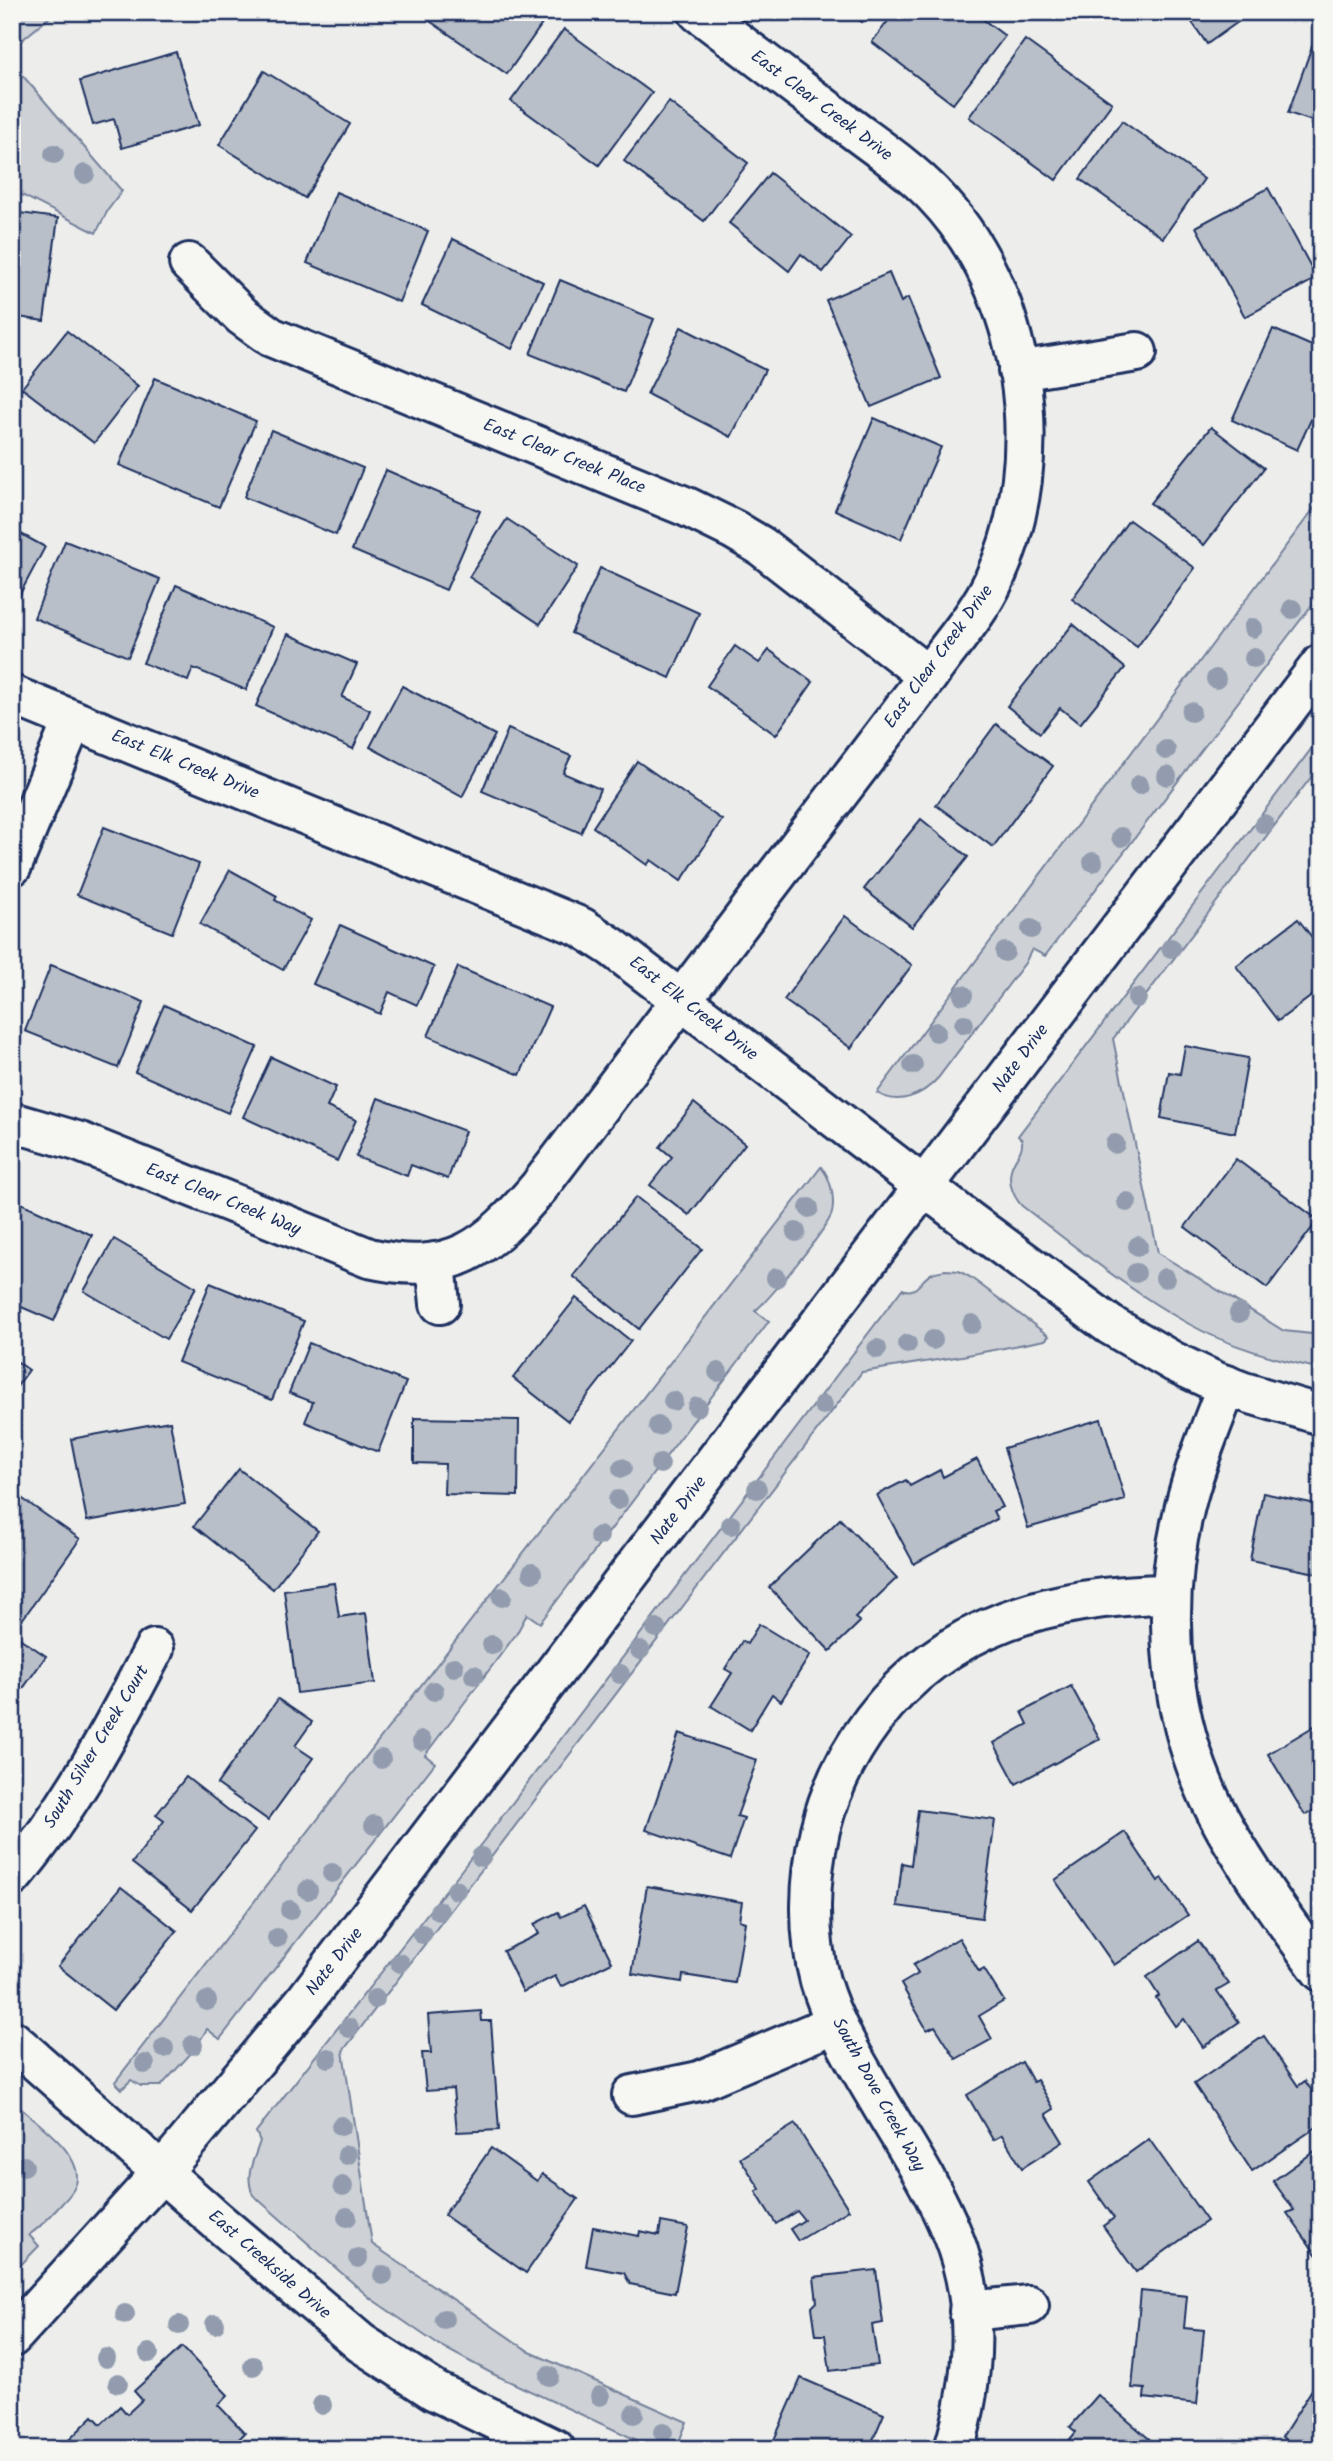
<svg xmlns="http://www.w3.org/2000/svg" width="1333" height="2461" font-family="Kalam,sans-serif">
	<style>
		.green { fill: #ced2d7; stroke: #74809a; stroke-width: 2 }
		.building { fill: #b9bfc8; stroke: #1b2f5e; stroke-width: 2 }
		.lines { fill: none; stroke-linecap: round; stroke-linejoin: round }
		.minor-casing { stroke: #1b2f5e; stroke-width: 44 }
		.minor { stroke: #f6f6f2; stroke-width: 38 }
		.tree { fill: #929cae }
		.labels { text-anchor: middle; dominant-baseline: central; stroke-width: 6; stroke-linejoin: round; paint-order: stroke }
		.street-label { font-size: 18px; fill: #1b2f5e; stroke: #f6f6f2 }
	</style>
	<rect width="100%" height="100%" fill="#edeeec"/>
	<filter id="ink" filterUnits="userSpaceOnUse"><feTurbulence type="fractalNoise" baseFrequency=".0143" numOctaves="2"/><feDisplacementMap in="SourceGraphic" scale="14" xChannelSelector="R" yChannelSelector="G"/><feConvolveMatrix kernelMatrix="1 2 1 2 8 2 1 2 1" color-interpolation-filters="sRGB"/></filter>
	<g filter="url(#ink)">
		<!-- green -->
		<g class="green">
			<polygon points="12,12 56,12 22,40 12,52"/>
			<polygon points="23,76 122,191 108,210 96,233 12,190 12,85"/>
			<path d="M1321,499V593L1045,956L1032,949L1025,963L938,1078C922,1096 898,1106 877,1093Z"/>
			<path d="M1321,736V764L1113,1039L1158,1253L1284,1331L1321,1335V1369C1276,1359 1230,1347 1189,1324C1129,1291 1076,1247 1022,1206C1011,1194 1006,1177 1014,1162C1018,1154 1023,1150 1022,1140L1018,1136Z"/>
			<path d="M821,1167C831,1178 835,1198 832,1213C828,1228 769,1300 755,1311L769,1321L540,1623L527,1614L517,1633L425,1755L435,1763L220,2039L207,2029L195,2049L161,2086H141L131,2080L122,2089L115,2082Z"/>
			<path d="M946,1270L959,1271L970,1277L1049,1336L1045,1340L962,1356L862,1372L343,2051L372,2244L530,2352L687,2422L676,2449H656L493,2374L437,2344L370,2298L253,2195C244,2173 254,2161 260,2141L256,2132L463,1868L902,1289C918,1296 920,1278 933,1273C934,1272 945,1270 946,1270Z"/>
			<path d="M12,2101C32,2119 78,2149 77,2178C77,2190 64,2201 57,2209C48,2219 39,2228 29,2235L39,2246L12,2274Z"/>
		</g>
		<!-- building -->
		<g class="building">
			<polygon points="428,12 546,12 549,14 507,74 424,17"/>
			<polygon points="849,12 869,12 862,22"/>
			<polygon points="895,12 973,12 1005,36 953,104 872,42"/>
			<polygon points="1185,12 1252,12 1207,44"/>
			<polygon points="1319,27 1321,28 1321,124 1288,113"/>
			<polygon points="564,29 652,93 599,165 511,101"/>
			<polygon points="1025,40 1112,103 1056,180 969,117"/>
			<polygon points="176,52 199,125 122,148 114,119 93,125 80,81"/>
			<polygon points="264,71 350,124 305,198 219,145"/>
			<polygon points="669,102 748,163 704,221 624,161"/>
			<polygon points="1122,121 1204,179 1163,238 1080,179"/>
			<polygon points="770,173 851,237 823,272 801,254 789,271 729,223"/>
			<polygon points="1268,188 1317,278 1245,317 1196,227"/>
			<polygon points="336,192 428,231 399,302 307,263"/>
			<polygon points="12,212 58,218 44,321 12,316"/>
			<polygon points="453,239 543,282 512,349 422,305"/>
			<polygon points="889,273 901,302 908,298 941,378 871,407 826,300"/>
			<polygon points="560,280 654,319 624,392 530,354"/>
			<polygon points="681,327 765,370 731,437 647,394"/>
			<polygon points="1273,329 1321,350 1321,398 1297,450 1232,420"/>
			<polygon points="67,331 138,386 94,443 22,388"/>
			<polygon points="155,378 256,421 219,507 119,465"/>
			<polygon points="874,418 941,447 901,539 835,510"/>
			<polygon points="1211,427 1264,468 1204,545 1150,503"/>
			<polygon points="271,430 363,468 336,535 244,497"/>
			<polygon points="386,470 480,511 446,590 352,550"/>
			<polygon points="507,519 578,566 540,624 469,577"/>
			<polygon points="1129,520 1195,568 1137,647 1072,599"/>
			<polygon points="12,529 45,547 12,609"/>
			<polygon points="65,541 160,579 128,657 34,618"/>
			<polygon points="600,568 699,613 670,678 571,633"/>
			<polygon points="176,585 273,627 246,690 193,668 188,681 143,663"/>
			<polygon points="1073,624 1125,668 1080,724 1060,708 1040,733 1007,706"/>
			<polygon points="288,634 357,664 342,697 370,710 353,749 256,706"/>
			<polygon points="735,646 759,663 769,650 813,682 776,735 707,686"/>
			<polygon points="402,686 495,735 462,797 370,747"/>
			<polygon points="996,724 1053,766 993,847 936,805"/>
			<polygon points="508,729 571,756 563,773 600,789 581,833 482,791"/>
			<polygon points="637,761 722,820 681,881 651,860 647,865 593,827"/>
			<polygon points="921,819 968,857 912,927 864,889"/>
			<polygon points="104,827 199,864 172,933 77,895"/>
			<polygon points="230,870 277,896 275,900 311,920 283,970 200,924"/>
			<polygon points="845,916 912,965 851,1048 784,1000"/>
			<polygon points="1298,919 1321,949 1321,989 1278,1021 1236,966"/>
			<polygon points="340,925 434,967 417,1005 389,992 380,1014 313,984"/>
			<polygon points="51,965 144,1002 118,1068 25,1031"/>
			<polygon points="458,967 550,1007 520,1075 428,1036"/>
			<polygon points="164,1005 257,1047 228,1113 135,1072"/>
			<polygon points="1185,1046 1248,1058 1235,1133 1161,1118 1169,1072 1180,1074"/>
			<polygon points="271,1057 336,1087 327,1107 356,1120 337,1161 243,1117"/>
			<polygon points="378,1098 465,1131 448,1179 411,1165 407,1176 356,1157"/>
			<polygon points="694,1103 745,1144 689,1215 650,1185 672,1157 660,1147"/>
			<polygon points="1236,1159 1318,1220 1267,1288 1185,1227"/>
			<polygon points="636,1197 702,1249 639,1329 573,1276"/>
			<polygon points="12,1199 92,1235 54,1321 12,1303"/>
			<polygon points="114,1239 196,1287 166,1339 84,1291"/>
			<polygon points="210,1283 304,1321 272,1400 178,1362"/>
			<polygon points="576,1298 631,1341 568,1421 513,1378"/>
			<polygon points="309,1343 406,1382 378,1452 305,1422 313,1402 289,1393"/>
			<polygon points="12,1358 29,1370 12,1393"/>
			<polygon points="414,1418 519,1420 518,1496 444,1494 445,1464 414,1463"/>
			<polygon points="1101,1419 1125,1500 1028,1528 1004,1448"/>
			<polygon points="170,1421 185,1504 87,1521 71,1439"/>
			<polygon points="977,1459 1002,1507 993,1511 997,1519 914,1564 877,1495 906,1480 910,1486 940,1470 943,1477"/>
			<polygon points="239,1469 318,1531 273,1589 194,1526"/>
			<polygon points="1263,1493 1321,1505 1321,1574 1250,1560"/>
			<polygon points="20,1497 80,1539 22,1620 12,1614 12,1508"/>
			<polygon points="840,1519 897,1578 855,1618 860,1622 830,1651 769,1587"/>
			<polygon points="334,1583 339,1617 366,1613 375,1683 297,1693 284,1590"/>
			<polygon points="759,1624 810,1655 781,1701 772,1694 750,1730 711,1706 732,1673 725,1669 742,1641 747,1644"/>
			<polygon points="12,1633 46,1656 12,1704"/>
			<polygon points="1071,1686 1100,1739 1016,1784 994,1743 1028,1724 1022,1712"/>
			<polygon points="278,1699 312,1722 295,1746 313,1758 268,1820 217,1784"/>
			<polygon points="1321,1722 1321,1806 1305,1815 1268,1754"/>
			<polygon points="679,1733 757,1760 737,1816 744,1818 730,1859 646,1830"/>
			<polygon points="186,1777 255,1831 192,1910 132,1863 164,1821 156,1815"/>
			<polygon points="918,1810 995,1820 982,1918 897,1906 902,1863 911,1865"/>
			<polygon points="1125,1832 1158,1881 1162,1878 1188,1915 1114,1965 1055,1880"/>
			<polygon points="647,1886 742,1902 739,1920 745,1922 735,1983 683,1975 682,1982 632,1974"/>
			<polygon points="121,1887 177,1931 113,2010 58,1966"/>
			<polygon points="584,1906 612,1962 561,1987 555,1976 523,1992 503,1951 539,1934 534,1924 558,1912 561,1917"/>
			<polygon points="959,1938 979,1972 984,1969 1004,2001 979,2016 992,2039 956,2059 935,2026 927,2030 901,1984 918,1974 913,1965"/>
			<polygon points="1198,1941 1229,1984 1217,1991 1239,2022 1203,2047 1184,2019 1175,2026 1156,1998 1159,1996 1147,1977"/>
			<polygon points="481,2011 482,2021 491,2021 499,2130 457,2132 453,2089 426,2091 422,2053 431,2053 428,2015"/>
			<polygon points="1264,2036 1298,2086 1305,2081 1321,2104 1321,2124 1252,2171 1194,2084"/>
			<polygon points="1022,2062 1033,2082 1037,2080 1054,2109 1046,2114 1063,2142 1022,2168 1002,2135 993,2140 967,2095"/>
			<polygon points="795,2124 849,2210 798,2241 790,2229 804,2220 797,2211 776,2224 756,2192 760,2189 740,2158"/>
			<polygon points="1149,2139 1207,2221 1136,2272 1103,2226 1114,2218 1089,2182"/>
			<polygon points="491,2148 537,2181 542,2174 578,2199 526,2273 444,2215"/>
			<polygon points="1315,2151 1321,2159 1321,2261 1287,2213 1294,2210 1273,2181"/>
			<polygon points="661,2222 688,2227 675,2293 630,2284 624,2273 586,2266 593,2227 639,2236 640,2231 659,2235"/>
			<polygon points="876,2270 883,2323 872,2325 878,2365 830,2371 825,2335 816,2335 812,2307 817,2302 814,2277"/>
			<polygon points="1141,2291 1187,2296 1184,2328 1204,2330 1197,2404 1144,2398 1145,2389 1132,2388"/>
			<polygon points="182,2347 228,2395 218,2405 245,2433 229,2449 60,2449 93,2416 101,2424 120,2406 127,2414 142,2400 134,2391"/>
			<polygon points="801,2378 884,2414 869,2449 770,2449"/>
			<polygon points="1318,2380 1321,2382 1321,2449 1300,2449 1282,2437"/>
			<polygon points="1098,2395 1161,2449 1062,2449 1076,2432 1070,2427"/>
		</g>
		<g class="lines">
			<defs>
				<g id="minor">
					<polyline points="189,263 242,316 271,337 687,507 734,530 761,546 928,676"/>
					<polyline points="1018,371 1137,352"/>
					<polyline points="12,695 581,927 612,947 969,1221 1110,1325 1174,1362 1212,1380 1244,1392 1321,1415"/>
					<polyline points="12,866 73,720"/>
					<path d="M12,1122L80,1142L369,1258C453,1277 487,1248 539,1187L928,676C950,645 978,615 994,580C1051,457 1027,291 933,194C906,166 872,144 842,121C794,85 746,48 698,12"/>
					<polyline points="436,1262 440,1304"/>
					<path d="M1227,1385C1212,1425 1195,1465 1185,1506C1158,1615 1169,1731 1226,1830C1254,1879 1288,1925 1321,1971"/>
					<path d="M12,1877C70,1809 113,1728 154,1649"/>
					<polyline points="12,2040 216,2220 361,2343 435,2391 555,2449"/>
					<polyline points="632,2095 699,2081 836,2023"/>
					<polyline points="969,2311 1029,2305"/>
					<polyline points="12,2337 162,2172 304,2002 1321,664"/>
					<path d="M954,2449C975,2379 980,2303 952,2234C933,2186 902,2141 876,2096C854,2059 832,2022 820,1981C807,1933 809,1879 820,1830C830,1790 848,1753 873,1720C946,1623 1054,1595 1171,1594"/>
				</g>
			</defs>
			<!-- minor casing -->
			<use href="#minor" class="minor-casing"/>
			<!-- minor -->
			<use href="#minor" class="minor"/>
		</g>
		<!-- trees -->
		<g class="tree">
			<circle cx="54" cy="154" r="10"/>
			<circle cx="85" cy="174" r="10"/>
			<circle cx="1292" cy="609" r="10"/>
			<circle cx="1253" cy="628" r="10"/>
			<circle cx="1254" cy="658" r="10"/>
			<circle cx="1216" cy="679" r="10"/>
			<circle cx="1191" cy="712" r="10"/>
			<circle cx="1166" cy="750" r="10"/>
			<circle cx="1167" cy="776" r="10"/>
			<circle cx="1139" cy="785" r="10"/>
			<circle cx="1264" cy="824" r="10"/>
			<circle cx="1121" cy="837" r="10"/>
			<circle cx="1093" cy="862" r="10"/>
			<circle cx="1031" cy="929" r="10"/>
			<circle cx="1171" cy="948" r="10"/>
			<circle cx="1005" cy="952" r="10"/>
			<circle cx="963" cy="995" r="10"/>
			<circle cx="1137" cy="998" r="10"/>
			<circle cx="964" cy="1024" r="10"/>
			<circle cx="936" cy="1032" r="10"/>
			<circle cx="913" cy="1065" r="10"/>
			<circle cx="1115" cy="1144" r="10"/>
			<circle cx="1127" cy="1202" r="10"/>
			<circle cx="809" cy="1208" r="10"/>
			<circle cx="796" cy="1232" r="10"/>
			<circle cx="1138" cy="1246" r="10"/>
			<circle cx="1136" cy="1273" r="10"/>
			<circle cx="776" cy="1278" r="10"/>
			<circle cx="1165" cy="1278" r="10"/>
			<circle cx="1239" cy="1313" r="10"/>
			<circle cx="972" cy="1324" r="10"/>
			<circle cx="933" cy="1340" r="10"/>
			<circle cx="907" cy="1344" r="10"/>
			<circle cx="877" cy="1349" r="10"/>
			<circle cx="718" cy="1372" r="10"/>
			<circle cx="673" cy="1401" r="10"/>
			<circle cx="823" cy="1405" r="10"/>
			<circle cx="697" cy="1407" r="10"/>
			<circle cx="658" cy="1426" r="10"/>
			<circle cx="660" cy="1464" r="10"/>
			<circle cx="622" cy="1468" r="10"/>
			<circle cx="757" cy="1489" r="10"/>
			<circle cx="618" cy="1500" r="10"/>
			<circle cx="731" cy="1525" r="10"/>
			<circle cx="599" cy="1536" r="10"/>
			<circle cx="532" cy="1573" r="10"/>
			<circle cx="502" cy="1597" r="10"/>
			<circle cx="656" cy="1628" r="10"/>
			<circle cx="492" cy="1645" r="10"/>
			<circle cx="640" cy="1650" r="10"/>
			<circle cx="454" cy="1667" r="10"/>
			<circle cx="620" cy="1674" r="10"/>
			<circle cx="474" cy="1675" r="10"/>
			<circle cx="434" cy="1691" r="10"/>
			<circle cx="422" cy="1741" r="10"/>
			<circle cx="381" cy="1759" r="10"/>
			<circle cx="374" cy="1825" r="10"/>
			<circle cx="481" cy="1857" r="10"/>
			<circle cx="332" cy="1873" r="10"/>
			<circle cx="308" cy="1890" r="10"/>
			<circle cx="456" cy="1890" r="10"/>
			<circle cx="290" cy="1910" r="10"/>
			<circle cx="439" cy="1911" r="10"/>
			<circle cx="422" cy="1934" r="10"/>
			<circle cx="277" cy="1938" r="10"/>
			<circle cx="400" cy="1963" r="10"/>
			<circle cx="375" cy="1999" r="10"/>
			<circle cx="207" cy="2001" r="10"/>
			<circle cx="349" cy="2028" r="10"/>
			<circle cx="193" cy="2045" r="10"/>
			<circle cx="164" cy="2048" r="10"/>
			<circle cx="328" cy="2058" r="10"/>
			<circle cx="145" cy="2064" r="10"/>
			<circle cx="341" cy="2126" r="10"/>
			<circle cx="347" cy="2155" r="10"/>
			<circle cx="24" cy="2166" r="10"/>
			<circle cx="343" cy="2186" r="10"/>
			<circle cx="347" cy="2217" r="10"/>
			<circle cx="358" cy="2258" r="10"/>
			<circle cx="383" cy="2275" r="10"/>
			<circle cx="125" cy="2314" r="10"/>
			<circle cx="444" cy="2319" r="10"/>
			<circle cx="215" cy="2324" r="10"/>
			<circle cx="179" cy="2325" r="10"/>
			<circle cx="149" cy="2353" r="10"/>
			<circle cx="106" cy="2358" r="10"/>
			<circle cx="253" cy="2366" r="10"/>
			<circle cx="549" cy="2376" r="10"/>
			<circle cx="118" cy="2383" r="10"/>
			<circle cx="600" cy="2396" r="10"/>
			<circle cx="322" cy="2405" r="10"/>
			<circle cx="634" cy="2414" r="10"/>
			<circle cx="663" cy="2432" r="10"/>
		</g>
	</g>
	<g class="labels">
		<!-- street labels -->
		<g class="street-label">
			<text transform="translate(821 106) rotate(37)">East Clear Creek Drive</text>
			<text transform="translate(564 457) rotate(22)">East Clear Creek Place</text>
			<text transform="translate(939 657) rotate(-54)">East Clear Creek Drive</text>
			<text transform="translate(185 765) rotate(22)">East Elk Creek Drive</text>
			<text transform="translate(693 1009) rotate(38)">East Elk Creek Drive</text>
			<text transform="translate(1021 1059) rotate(-53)">Nate Drive</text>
			<text transform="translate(223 1200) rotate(22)">East Clear Creek Way</text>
			<text transform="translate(679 1511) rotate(-53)">Nate Drive</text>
			<text transform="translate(97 1747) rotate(-59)">South Silver Creek Court</text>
			<text transform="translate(335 1962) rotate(-52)">Nate Drive</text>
			<text transform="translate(878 2095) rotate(61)">South Dove Creek Way</text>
			<text transform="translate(269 2265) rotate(41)">East Creekside Drive</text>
		</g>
	</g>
	<!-- margin -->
	<rect width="1333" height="2461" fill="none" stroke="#f6f6f2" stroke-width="42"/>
	<rect x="21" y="21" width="1291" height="2419" fill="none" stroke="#1b2f5e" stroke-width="2.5" filter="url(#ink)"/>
</svg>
